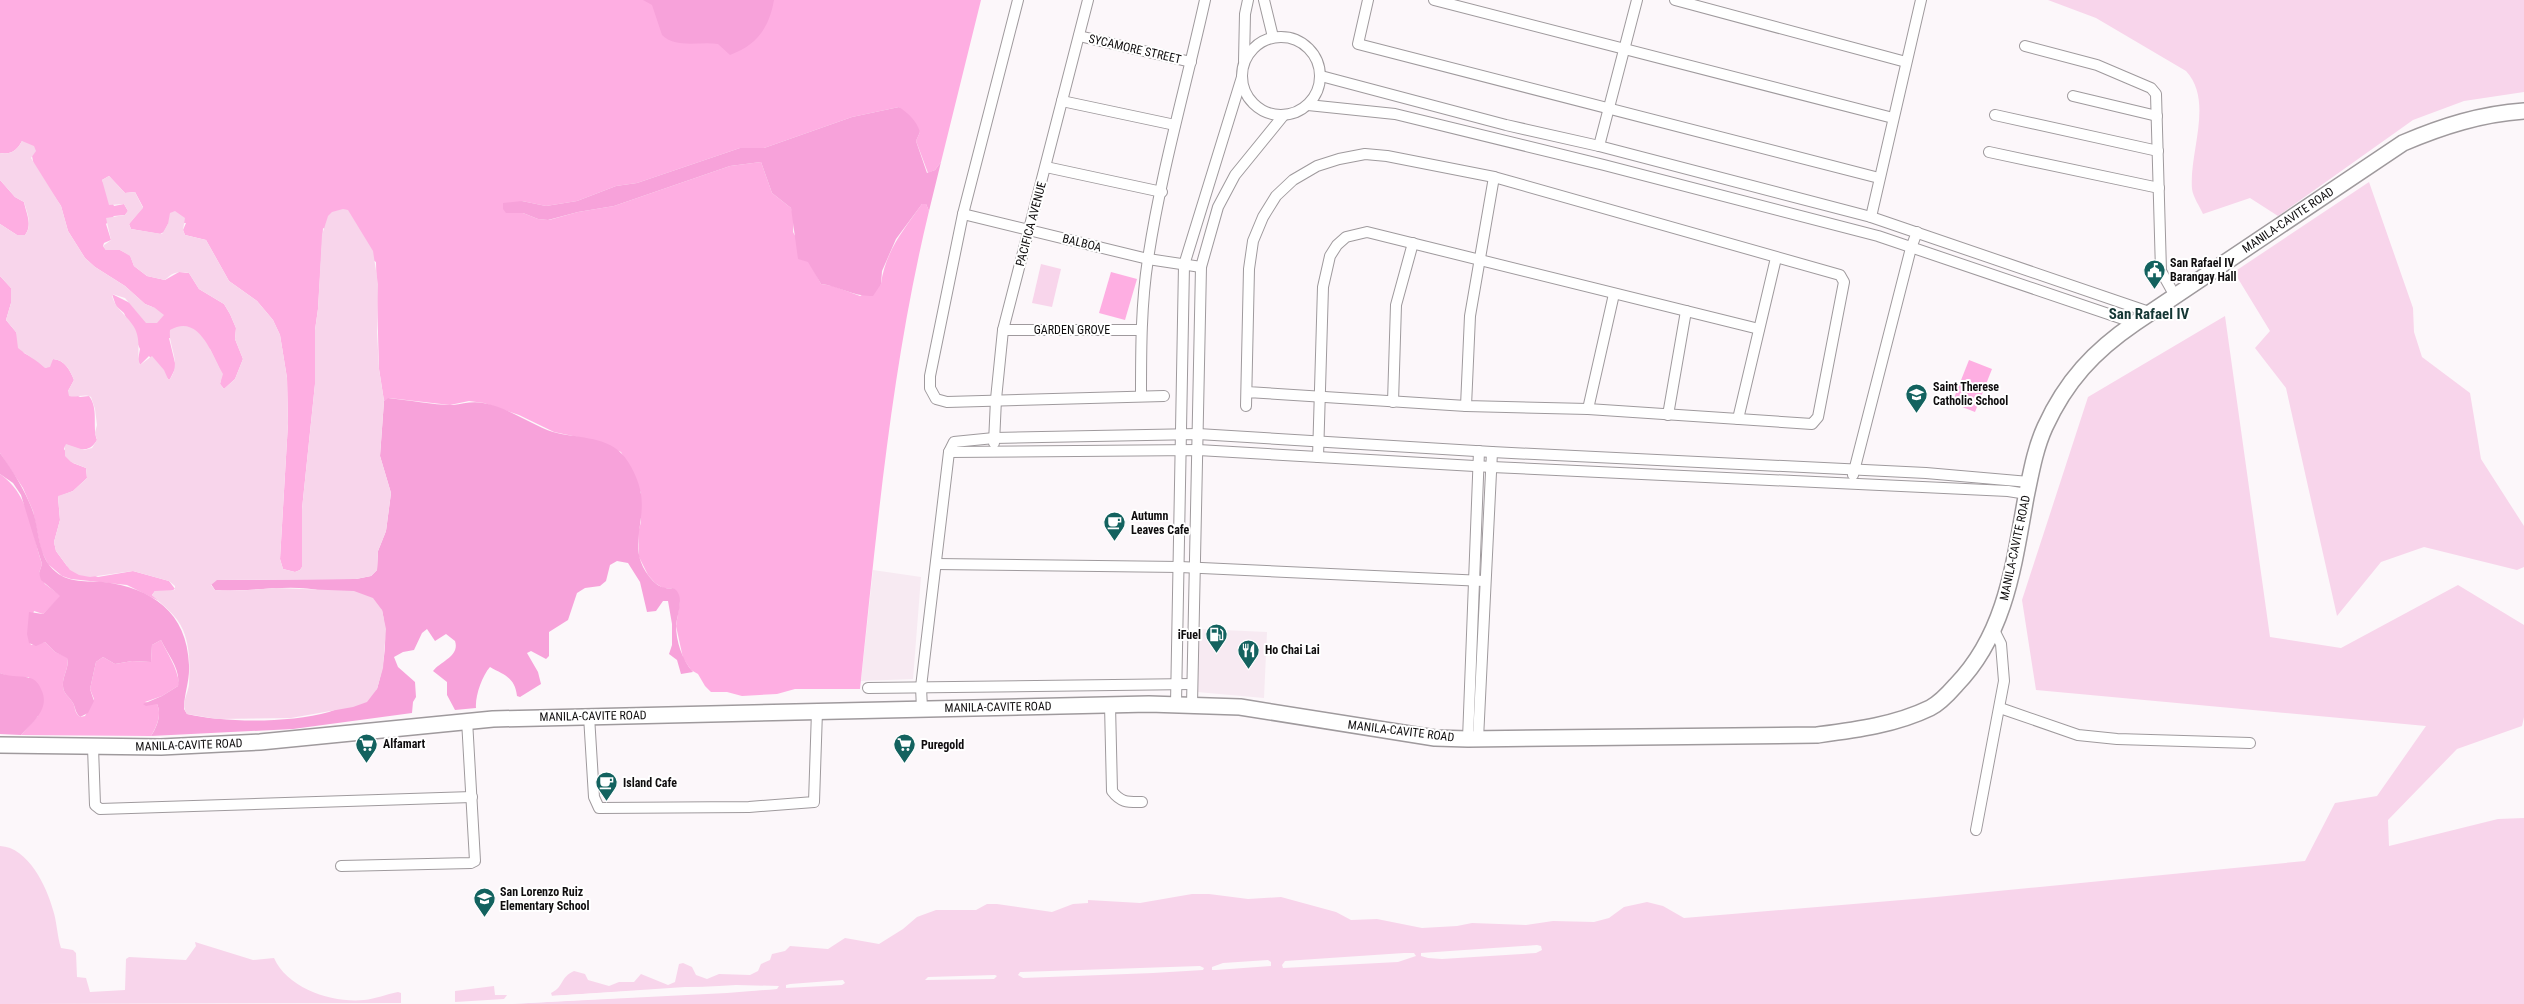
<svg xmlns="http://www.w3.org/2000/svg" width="2524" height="1004" font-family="'Roboto Condensed',sans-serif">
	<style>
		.built { fill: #f7eaf2 }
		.green { fill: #feaee2 }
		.forest { fill: #f7a2da }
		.water { fill: #f8d5eb }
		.pier { fill: #fcf7fa }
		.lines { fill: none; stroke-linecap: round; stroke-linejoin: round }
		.street-casing { stroke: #9f9a9d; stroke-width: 12 }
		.secondary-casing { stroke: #9f9a9d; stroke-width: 18 }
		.street { stroke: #fff; stroke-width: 10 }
		.secondary { stroke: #fff; stroke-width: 15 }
		.labels { text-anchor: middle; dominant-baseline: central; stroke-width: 4; stroke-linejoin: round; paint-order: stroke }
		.street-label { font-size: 12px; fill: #0f0d0e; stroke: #fff }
		.poi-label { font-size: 12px; font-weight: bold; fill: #0f0d0e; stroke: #fff; text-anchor: start }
		.quarter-label { font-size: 15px; font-weight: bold; fill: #143634; stroke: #fff }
	</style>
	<rect width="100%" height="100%" fill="#fcf7fa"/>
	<!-- built -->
	<g class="built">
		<polygon points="873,570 921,577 913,679 861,681"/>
		<polygon points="1200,629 1267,632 1264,698 1197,692"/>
	</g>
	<!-- green -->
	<g class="green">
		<path d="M0,0H981L941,162L935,170L928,173L916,141L920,132L899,107L852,117L764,148H740L637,183L616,186L577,201L546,206L522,201L506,213H523L538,219L549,220L578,212L614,206L730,166L761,162L772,193L791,208L794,218L793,232L821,284L833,286L860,296L881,284C885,252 904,229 922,204H926L929,211C891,368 877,529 860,689H795L777,694L742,696L727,692H711L705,686L698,674L691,670L683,658L676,626L680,601L673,588H663L655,583L648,575L639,557L638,533L641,522V493L621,452L592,440L554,432L519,415L484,403L469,401L450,405L389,398L384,401L379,369L376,262L323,228L318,309L315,330V384L302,509V567L300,570L295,572L283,569L280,559L288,423L287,378L280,335L273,320L257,301L229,281L206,240L185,235L183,230L186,223L168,224L164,232L160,234L131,229L129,224L143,207L135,192L125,193L109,176L102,180L114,206L124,204L128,211L125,215L114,216L106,224L111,240L104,243L103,246L106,250H120L130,255L134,266L147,276L165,280L179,272L189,273L199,289L224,304L230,314L236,328L235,339L243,359L235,379L224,389L220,384L222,374L210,349L169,338L176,367L170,379H168L149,356L140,365L138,360L140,349L124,313L116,306L112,294L130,303L155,308L145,304L125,286L95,267L85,258L68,231L61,206L34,166L32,156L22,141C17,150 12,155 0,153Z"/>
		<path d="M0,180L15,197L24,202C26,213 33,225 25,235H17L0,224Z"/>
		<polygon points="1111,272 1137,279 1125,320 1099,313"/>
		<path d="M0,276L11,288V303L6,320L16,332L24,353L35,359L46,368L53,359C65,360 70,370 74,380L68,391L80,397L89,396C99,409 92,426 97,440C89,454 78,449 65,446L64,449L73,463L86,468L87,478L73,491L58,497L60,520L54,542L56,551L67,566L98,577L133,571L169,581L175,589L169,592L155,591L152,595L159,601L127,585L71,579L62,576L48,564L41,550L33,511L23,488L0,453Z"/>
		<polygon points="1969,360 1992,369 1975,412 1952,403"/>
		<path d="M0,474C30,495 31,531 42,564L39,573L45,584L61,596L43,614L34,611C30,623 25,633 31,645L45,642L55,652L67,657C70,667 62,676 63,686C63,694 70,697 73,703C76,709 74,712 80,717L85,716L94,699L90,689L96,662L103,657L115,664L132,661L151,662L152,645L161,640C168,655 177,667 179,683L178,686L162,696L145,702L157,704C162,714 157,726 151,736L21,735L38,716L29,677H10L0,673Z"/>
	</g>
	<!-- forest -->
	<g class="forest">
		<path d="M643,0H774C769,28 757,45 730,55L718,44C700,41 676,49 662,35L652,5Z"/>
		<path d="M899,107C909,114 916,120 920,132L916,141L927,173L935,170L941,162L929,211L926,204H922L896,239L882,271L881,284L873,296C854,297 839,286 821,284L808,262L798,259L791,208L772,193L761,162L730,166L614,206L578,212L548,220L538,219L523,213H506L503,209V203L522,201L546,206L577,201L616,186L637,183L740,148H764L852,117Z"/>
		<path d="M388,398C409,400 432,405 453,405C463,404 471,401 483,403C508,407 529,424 553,432C574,438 605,436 621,453C631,463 639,481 641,494C646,527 625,550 653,581C659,587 665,589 673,588C678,590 680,596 680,601C680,609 677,617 676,625C676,641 682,660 693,672L681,674L677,660L669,654L672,645V624L668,601H663L656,611L647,612L640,582L628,563L617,561L610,565L606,581L600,586L585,588L577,593L568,620L549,632V656L546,659L531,651L527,653L538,672L541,684L520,697L517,696C515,677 504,675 490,667C482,676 475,696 476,708L455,710L447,695V682L433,671C441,661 460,656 455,641L446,634L435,641L427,629L422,633L414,650L403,652L394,657L398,667L415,682L416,697L413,702L412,713L293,729L151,736C157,727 162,714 157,704L146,706L143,704L162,696L178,686C181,669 168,655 161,640L152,645L151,662L132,661L115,664L103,657L96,662L90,689L94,701L88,713L80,717C75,712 76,709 73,703C70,697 63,694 63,686C62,676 70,667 67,658L55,652L45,642L36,646L29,643L27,634L29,612L43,614L60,596L41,580L39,573L42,564L21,495L13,483L0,474V453C13,471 24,489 32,509C40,530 37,557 56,572C69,583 87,581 103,582C152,588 187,612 189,665C190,680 184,694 184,709L187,714C225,723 290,723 329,712C345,707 362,696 377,689C385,661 388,638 382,610C363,604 343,595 323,591C288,583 250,593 215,590L211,584L216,580L356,579L371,576L377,570L378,551L386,531L391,493L380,456L384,401Z"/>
		<path d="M0,673C12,678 23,675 30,678C36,680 39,684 41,689C51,708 33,722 21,735L0,734Z"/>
	</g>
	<!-- water -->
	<g class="water">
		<path d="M2048,0H2524V92L2464,101L2413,120L2278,216L2250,198L2203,214C2200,207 2193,197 2192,189C2189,152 2214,101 2186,71L2096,18Z"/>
		<path d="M22,141L34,146L36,151L31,158L61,206L68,231L85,258L95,267L125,286L145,304L155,308L164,315L157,323H146L125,298L112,294C113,307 127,315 134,327C142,341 136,355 140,365L152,356L164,370L168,379H170C182,362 168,347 170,330C200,313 212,356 223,374L220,384L224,389L235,379L243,359L235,339L236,328L230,314L224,304L199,289L189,273C179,271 173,272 165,280L147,276L134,266L130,256L120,250H106L103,246L111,240L106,218L125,215L128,211L124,204L109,205L102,180L109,176L125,193L135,192L143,208L129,224L131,229L162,234L168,224L170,213L175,211L185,218L183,230L185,235L206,240L229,281L257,301L273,320L280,335L287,378L288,423L280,559L283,569L295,572L300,570L302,567V509L315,384V330L318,309L322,235L328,216L332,212L343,209L348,210L373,251L378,284L377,331L379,369L384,401L380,456L391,493L386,531L378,551L377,570L371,576L356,579L217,580L211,585L215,590L233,591L276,588L354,591L373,598L382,610L386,629L383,668L377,689L367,702L353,707L291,718L217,719L187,714C180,704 188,695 189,684C190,667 190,646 183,630C177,615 163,606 152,595L155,591L175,590V586L169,581L133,571L90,577L79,575L70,570L56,551L54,542L60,520L58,496L73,491L87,478L86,468L71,462L65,456V446L66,444L84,450L92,448L97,440L95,433L97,425L95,409L91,397C85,393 77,398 69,396L68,391L74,380C70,370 65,360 53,359L50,367L45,368C37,360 26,355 18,348L16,332L6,320L11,303V288L0,276V224L17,235H25C33,225 27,213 24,202L15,197L0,180V153C12,155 17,150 22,141Z"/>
		<polygon points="2369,182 2413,308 2414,332 2422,357 2470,393 2481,459 2524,526 2524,567 2517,570 2424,547 2381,562 2337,616 2286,388 2255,348 2270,331 2234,272"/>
		<polygon points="1041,264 1061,269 1052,307 1032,303"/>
		<path d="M2225,316L2270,637L2341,648L2458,585L2524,625V717L2522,726L2457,749L2388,820L2389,846L2498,819L2524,818V1004H511L777,989V986L685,987L552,996L551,993C564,987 560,977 574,971L585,974L588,980L609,986L619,982H634L641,974L668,985L675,982L679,964L683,963L692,967L696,975L707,979L719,974L750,975L758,971L761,964L770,960L772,954L785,951L790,946L828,949L845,938L879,944L903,929L917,917L936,910H976L987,904H997L1052,912L1073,904L1088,903V900L1140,903L1192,894H1209L1248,899L1281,897L1336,912L1351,920L1377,919L1422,928L1457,926L1472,923L1526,925L1553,921L1594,922L1609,918L1624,907L1647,902L1663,906L1684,918L1926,898L2305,861L2335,803L2377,796L2426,726L2036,690L2022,600L2088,397Z"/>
		<path d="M0,846C28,847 47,887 53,910C57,922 57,936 61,948L73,950L76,953L77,977L86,978L90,992L125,990L126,959L129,957L186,960L196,946L195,942L253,960L274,958C288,989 332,1003 364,1000C376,999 386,994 398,992L401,993V1003L0,1004Z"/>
		<polygon points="494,986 495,995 507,995 504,999 455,1002 455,991"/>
	</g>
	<!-- pier -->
	<g class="pier">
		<polygon points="1537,945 1541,946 1542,950 1536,953 1442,959 1428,958 1421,956 1421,953"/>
		<polygon points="1404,953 1414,953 1416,956 1398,962 1283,968 1282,965 1285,961"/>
		<polygon points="1268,960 1271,962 1271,966 1216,970 1212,970 1212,967 1223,963"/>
		<polygon points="1200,966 1204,968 1203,970 1153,973 1023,978 1018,975 1020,972"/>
		<polygon points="995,975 997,976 994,979 925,980 928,977"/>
		<polygon points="843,980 845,983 842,985 786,988 786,985 790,984"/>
		<polygon points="736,985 779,986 777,989 765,990 727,993 508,1004 511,1002 766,988 685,989 552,998 549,996"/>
	</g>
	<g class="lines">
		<defs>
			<g id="street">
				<polyline points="1018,0 963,214 930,376 930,388 936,399 947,402 1164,396"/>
				<polyline points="1264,0 1273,37"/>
				<polyline points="1368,0 1358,44 1879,178"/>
				<polyline points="1434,0 1893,118"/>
				<polyline points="1675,0 1906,62"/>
				<polyline points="1079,36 1191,62"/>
				<circle cx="1281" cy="76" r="39"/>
				<polyline points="2025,46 2097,65 2151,88 2156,94 2161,271 2175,296"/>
				<polyline points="1244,61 1245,14 1248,0"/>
				<polyline points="1321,76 1506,125 1599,146 1871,217 2152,313"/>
				<polyline points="2073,96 2157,116"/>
				<polyline points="1062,101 1175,125"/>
				<polyline points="1308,105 1395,114 1604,165 1878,236 2135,323"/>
				<polyline points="1995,115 2158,151"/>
				<polyline points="1599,146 1637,0"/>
				<polyline points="1989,152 2159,188"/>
				<polyline points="1046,167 1162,192"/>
				<polyline points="963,214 1148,259 1201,267"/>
				<polyline points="1871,217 1921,0"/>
				<polyline points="1003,330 1141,330"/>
				<path d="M1141,395C1141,350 1141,304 1148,259C1161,172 1186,86 1205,0"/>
				<polyline points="1393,402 1396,305 1413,243"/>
				<polyline points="1246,406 1249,269 1253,241 1263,217 1276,196 1293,180 1317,166 1339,159 1365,154 1387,156 1494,177 1840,275 1844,282 1818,417 1812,424 1588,409 1466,406 1247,392"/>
				<polyline points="1466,406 1470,316 1494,177"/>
				<polyline points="1588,409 1614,294"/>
				<polyline points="1668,415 1686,311"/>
				<polyline points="1738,419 1776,258"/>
				<polyline points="994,443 996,399 1003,330 1088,0"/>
				<polyline points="949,452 1198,450 1492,467 2008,491 2027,494"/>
				<polyline points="1318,457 1323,287 1330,256 1337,245 1346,237 1367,232 1759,329"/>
				<polyline points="1853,475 1911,248 1917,232"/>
				<polyline points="936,564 1180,567 1484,581"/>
				<polyline points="868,688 1192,684"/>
				<polyline points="1176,704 1184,265 1242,77"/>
				<path d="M1110,705L1112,791C1121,803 1128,802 1142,802"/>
				<polyline points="1192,705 1201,267 1218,207 1235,175 1283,116"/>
				<polyline points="2000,708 2078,735 2117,739 2250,743"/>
				<polyline points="922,709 921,687 949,452 954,442 994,438 1198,434 1492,452 1926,473 2029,482"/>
				<polyline points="589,716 594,797 599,808 749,807 814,802 817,711"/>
				<polyline points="1468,739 1479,451"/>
				<polyline points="1478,739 1492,452"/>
				<polyline points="93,747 95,805 100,809 472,797"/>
				<polyline points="1976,830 2004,681 2001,644 1994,630"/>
				<polyline points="341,866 471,863 475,861 467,720"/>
			</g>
			<path id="secondary" d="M0,745L161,747L260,742L493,719L1149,704L1240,707L1435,738L1468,739L1817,735C1855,730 1895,725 1930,708C1940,703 1949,693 1956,685C2006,634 2014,563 2026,497C2031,473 2035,449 2045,427C2066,381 2094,351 2135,323L2403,143C2443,126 2481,114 2524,111"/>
		</defs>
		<!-- street casing -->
		<use href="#street" class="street-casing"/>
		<!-- secondary casing -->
		<use href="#secondary" class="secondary-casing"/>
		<!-- street -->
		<use href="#street" class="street"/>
		<!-- secondary -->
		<use href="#secondary" class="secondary"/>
	</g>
	<!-- icons -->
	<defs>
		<symbol id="civic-pin" viewBox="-11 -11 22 30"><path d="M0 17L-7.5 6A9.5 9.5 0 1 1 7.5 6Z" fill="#13625f" stroke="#fff"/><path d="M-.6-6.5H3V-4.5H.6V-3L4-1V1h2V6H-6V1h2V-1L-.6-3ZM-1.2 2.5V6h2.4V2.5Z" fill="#fff"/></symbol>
		<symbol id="school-pin" viewBox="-11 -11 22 30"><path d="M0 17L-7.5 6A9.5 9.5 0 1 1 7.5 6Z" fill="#13625f" stroke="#fff"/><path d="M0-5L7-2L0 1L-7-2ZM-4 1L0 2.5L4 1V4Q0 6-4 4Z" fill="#fff"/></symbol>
		<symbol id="cafe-pin" viewBox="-11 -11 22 30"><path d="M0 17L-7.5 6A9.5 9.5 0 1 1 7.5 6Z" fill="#13625f" stroke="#fff"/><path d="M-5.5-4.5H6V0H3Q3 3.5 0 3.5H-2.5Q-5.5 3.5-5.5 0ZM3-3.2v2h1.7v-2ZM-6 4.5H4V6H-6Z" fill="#fff"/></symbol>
		<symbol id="fuel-pin" viewBox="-11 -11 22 30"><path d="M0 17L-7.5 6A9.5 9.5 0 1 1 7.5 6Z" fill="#13625f" stroke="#fff"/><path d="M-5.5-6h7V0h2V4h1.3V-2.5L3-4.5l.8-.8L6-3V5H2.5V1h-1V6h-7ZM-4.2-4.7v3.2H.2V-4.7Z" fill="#fff"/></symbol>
		<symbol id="restaurant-pin" viewBox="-11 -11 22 30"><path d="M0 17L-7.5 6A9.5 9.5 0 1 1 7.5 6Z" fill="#13625f" stroke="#fff"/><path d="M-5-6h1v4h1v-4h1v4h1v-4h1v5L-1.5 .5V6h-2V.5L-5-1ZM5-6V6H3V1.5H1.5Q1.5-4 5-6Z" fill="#fff"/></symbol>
		<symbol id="supermarket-pin" viewBox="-11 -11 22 30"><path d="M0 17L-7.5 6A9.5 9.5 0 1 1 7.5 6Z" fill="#13625f" stroke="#fff"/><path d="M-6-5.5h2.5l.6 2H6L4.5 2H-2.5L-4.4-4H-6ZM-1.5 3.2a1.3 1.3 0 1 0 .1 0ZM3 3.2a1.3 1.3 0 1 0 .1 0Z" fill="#fff"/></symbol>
	</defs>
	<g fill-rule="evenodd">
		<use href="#civic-pin" x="2142" y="258" width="25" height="34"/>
		<use href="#school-pin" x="1904" y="382" width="25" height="34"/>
		<use href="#cafe-pin" x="1102" y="510" width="25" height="34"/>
		<use href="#fuel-pin" x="1204" y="622" width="25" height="34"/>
		<use href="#restaurant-pin" x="1236" y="638" width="25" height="34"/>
		<use href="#supermarket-pin" x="354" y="732" width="25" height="34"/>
		<use href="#supermarket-pin" x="892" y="732" width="25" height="34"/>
		<use href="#cafe-pin" x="594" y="770" width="25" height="34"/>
		<use href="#school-pin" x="472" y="886" width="25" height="34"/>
	</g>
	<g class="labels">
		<!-- street labels -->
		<g class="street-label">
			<text transform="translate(1135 49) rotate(13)">SYCAMORE STREET</text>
			<text transform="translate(2288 220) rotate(-34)">MANILA-CAVITE ROAD</text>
			<text transform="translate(1031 224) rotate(-75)">PACIFICA AVENUE</text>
			<text transform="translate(1082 243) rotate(14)">BALBOA</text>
			<text x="1072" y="330">GARDEN GROVE</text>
			<text transform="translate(2015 548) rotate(-78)">MANILA-CAVITE ROAD</text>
			<text transform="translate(998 707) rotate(-1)">MANILA-CAVITE ROAD</text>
			<text transform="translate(593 716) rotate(-1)">MANILA-CAVITE ROAD</text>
			<text transform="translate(1401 731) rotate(7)">MANILA-CAVITE ROAD</text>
			<text transform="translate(189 745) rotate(-2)">MANILA-CAVITE ROAD</text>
		</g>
		<!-- poi labels -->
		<g class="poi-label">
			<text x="2170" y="263">San Rafael IV<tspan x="2170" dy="14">Barangay Hall</tspan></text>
			<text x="1933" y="387">Saint Therese<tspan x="1933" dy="14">Catholic School</tspan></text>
			<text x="1131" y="516">Autumn<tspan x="1131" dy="14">Leaves Cafe</tspan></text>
			<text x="1201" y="635" text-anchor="end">iFuel</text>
			<text x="1265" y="650">Ho Chai Lai</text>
			<text x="383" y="744">Alfamart</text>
			<text x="921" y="745">Puregold</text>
			<text x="623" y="783">Island Cafe</text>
			<text x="500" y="892">San Lorenzo Ruiz<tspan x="500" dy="14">Elementary School</tspan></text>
		</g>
		<!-- quarter labels -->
		<g class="quarter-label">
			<text x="2149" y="314">San Rafael IV</text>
		</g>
	</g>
</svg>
